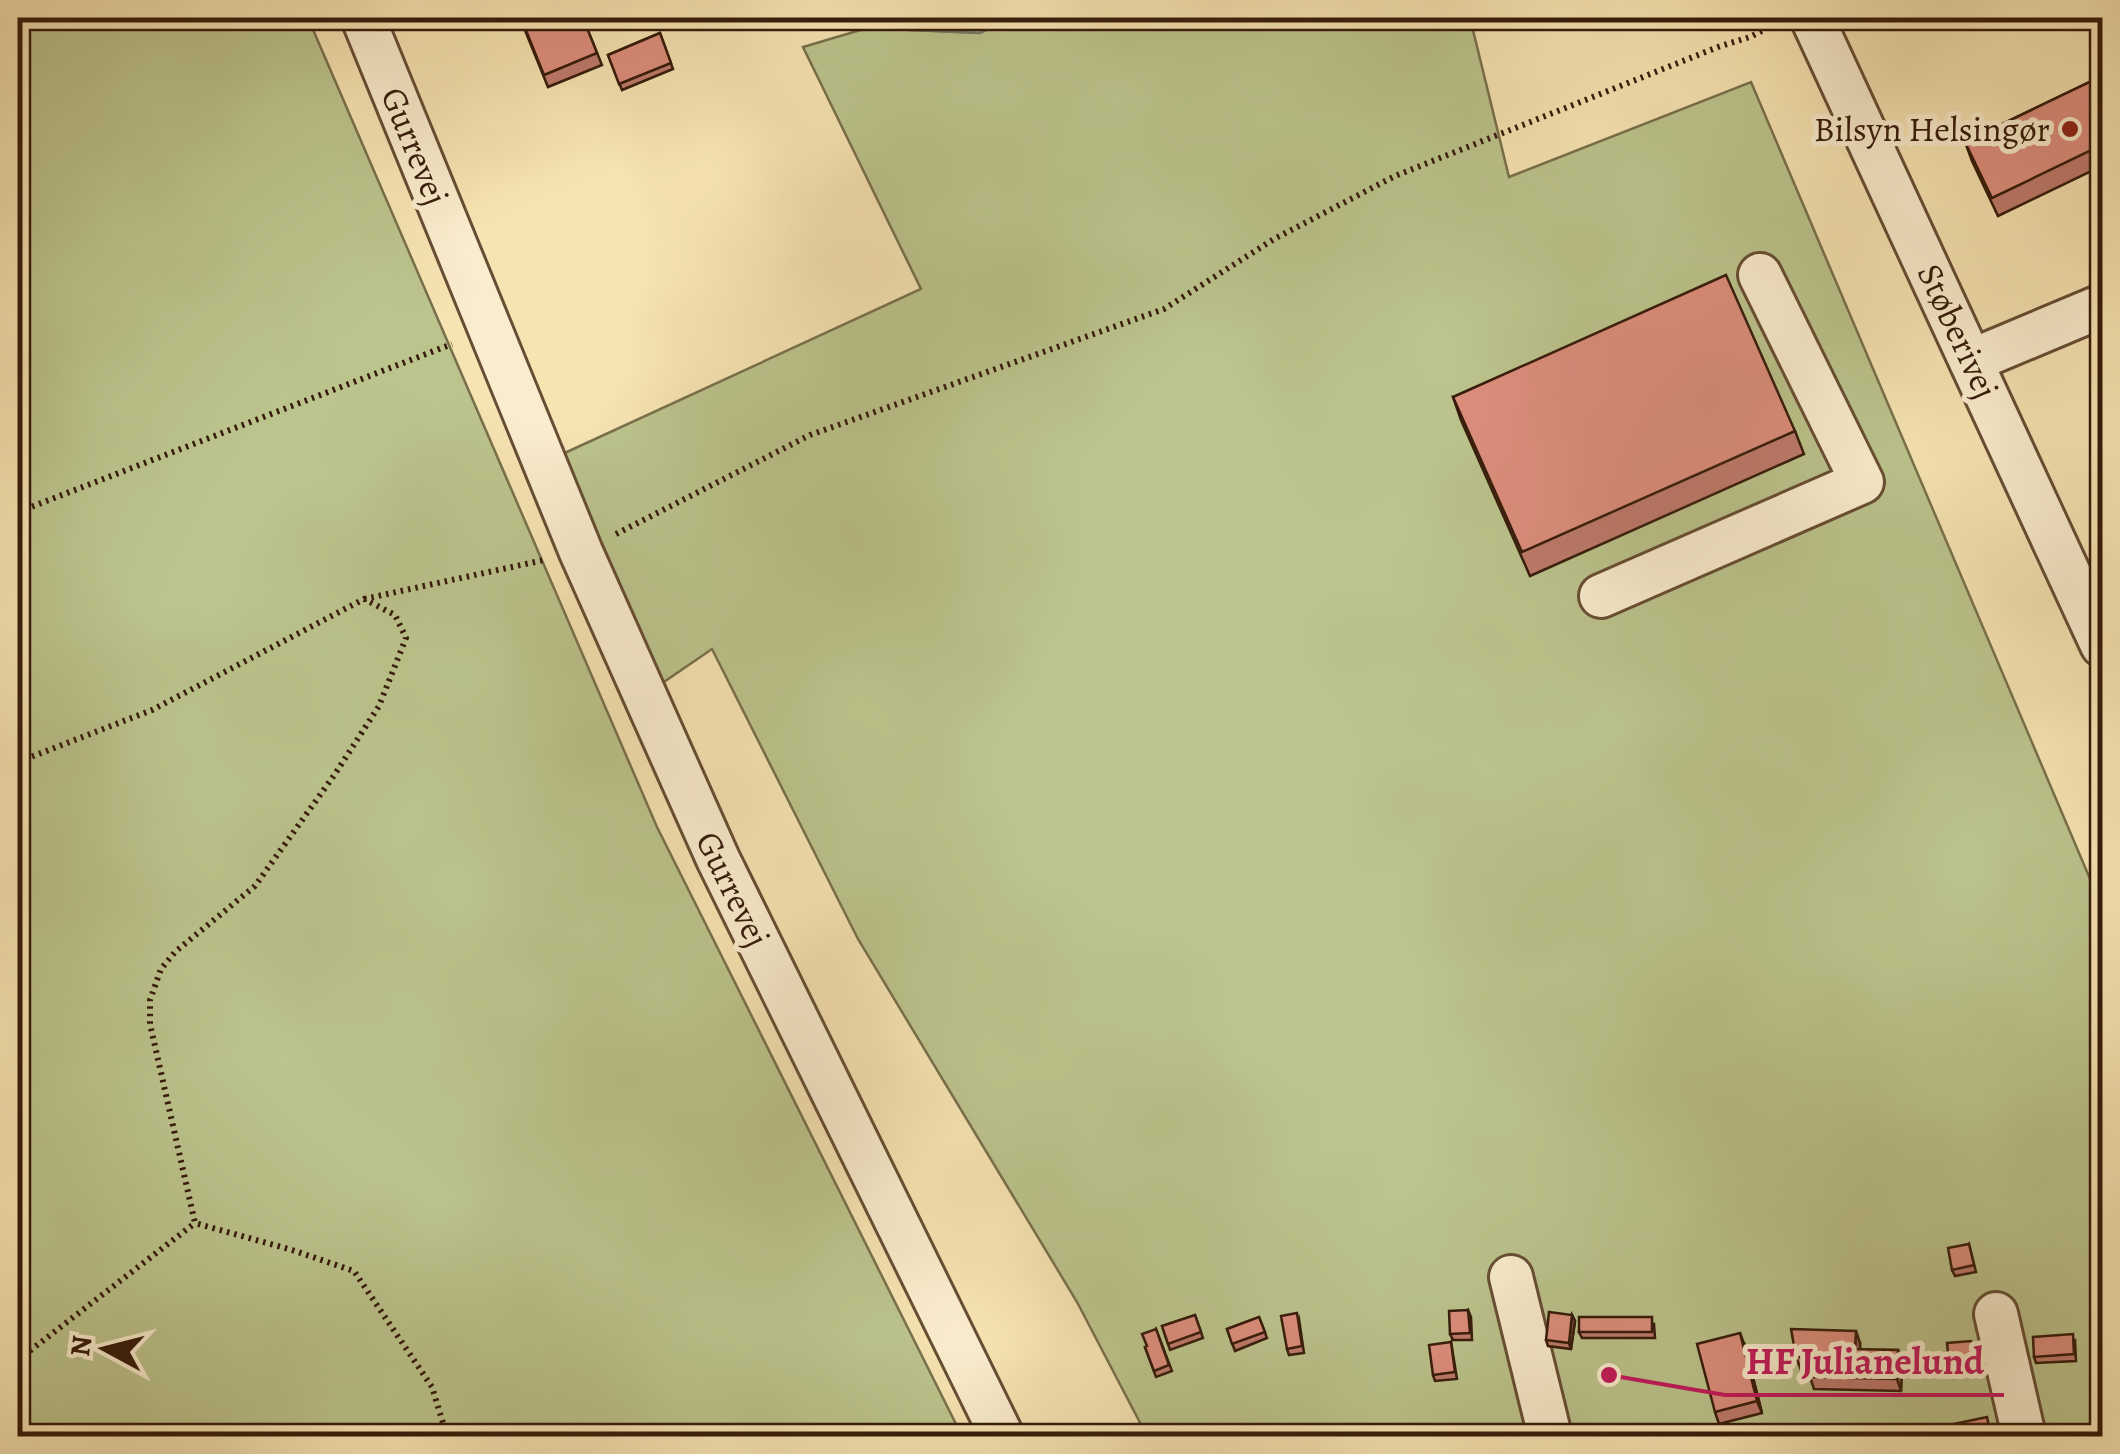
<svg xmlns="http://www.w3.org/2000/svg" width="2120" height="1454" font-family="Alegreya,serif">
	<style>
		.green { fill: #bcc48d; stroke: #78704c; stroke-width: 2.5 }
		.water { fill: #9dbfaa; stroke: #737d6a; stroke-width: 2.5 }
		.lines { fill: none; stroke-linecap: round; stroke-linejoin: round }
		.shore { stroke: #696d5a; stroke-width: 2.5 }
		.minor-casing { stroke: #664d34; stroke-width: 48 }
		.path { stroke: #351b0a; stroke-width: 6; stroke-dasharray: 2.5 5; stroke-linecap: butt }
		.minor { stroke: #faedce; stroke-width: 42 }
		.wall { fill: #be7a6c; stroke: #351b0a; stroke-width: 2.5 }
		.shaded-wall { fill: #9b6358; stroke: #351b0a; stroke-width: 2.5 }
		.building { fill: #dd8e7d; stroke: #351b0a; stroke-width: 2.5 }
		.poi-dot { fill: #8f2418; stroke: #faedce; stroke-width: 4 }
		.labels { text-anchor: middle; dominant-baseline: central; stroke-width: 10; stroke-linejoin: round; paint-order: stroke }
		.poi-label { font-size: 35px; fill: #351b0a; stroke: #faedce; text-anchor: end }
		.street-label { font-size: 35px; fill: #351b0a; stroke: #faedce }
		.leader { fill: none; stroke: #c2185b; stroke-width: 4 }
		.callout-dot { fill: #c2185b; stroke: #faedce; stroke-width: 4 }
		.callout-label { font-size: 38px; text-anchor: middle; font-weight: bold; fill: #c2185b; stroke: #faedce; stroke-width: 10; stroke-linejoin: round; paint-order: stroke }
	</style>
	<rect width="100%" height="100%" fill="#f7e4b3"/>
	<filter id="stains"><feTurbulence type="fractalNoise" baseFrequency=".002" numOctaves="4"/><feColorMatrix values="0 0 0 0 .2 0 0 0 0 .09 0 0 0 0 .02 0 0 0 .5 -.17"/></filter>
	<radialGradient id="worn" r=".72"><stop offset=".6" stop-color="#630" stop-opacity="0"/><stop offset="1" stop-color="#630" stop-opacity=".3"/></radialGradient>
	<!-- green -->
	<g class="green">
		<polygon points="18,18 308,18 657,827 962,1436 18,1436"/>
		<polygon points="1012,18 1470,18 1509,177 1751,82 2102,907 2102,1436 1147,1436 1077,1302 858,939 712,649 655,688 556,457 921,289 803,47 867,28 979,33"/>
	</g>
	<!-- water -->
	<polygon class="water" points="857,18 1012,18 980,33 867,28"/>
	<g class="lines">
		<!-- shore -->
		<polyline class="shore" points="871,18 976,22 988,18"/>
		<defs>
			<g id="minor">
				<polyline points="363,18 581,552 718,859 1002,1436"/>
				<polyline points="1812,18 2102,645"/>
				<polyline points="1971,361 2102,306"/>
				<polyline points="1601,596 1862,482 1760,275"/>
				<polyline points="1511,1277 1550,1436"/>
				<polyline points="1996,1314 2024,1436"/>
			</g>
		</defs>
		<!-- minor casing -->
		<use href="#minor" class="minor-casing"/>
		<!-- path -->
		<g class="path">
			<polyline points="18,512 452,344"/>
			<polyline points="616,534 810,435 1164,309 1274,239 1395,176 1718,47 1750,37 1773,25"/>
			<polyline points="364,599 544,560"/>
			<polyline points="18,762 152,710 364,599 395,615 406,638 379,706 335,774 255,886 175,952 161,969 150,1000 150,1024 195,1223 292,1250 354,1271 432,1387 447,1436"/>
			<polyline points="18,1360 195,1223"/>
		</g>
		<!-- minor -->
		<use href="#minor" class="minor"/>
	</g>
	<!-- wall -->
	<g class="wall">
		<polygon points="520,18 583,18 602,65 548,87"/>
		<polygon points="660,33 673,69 622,90 608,55"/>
		<polygon points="2102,76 2102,166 1998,216 1972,161 1965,142"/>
		<polygon points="1453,397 1795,431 1804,454 1530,576 1461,420"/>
		<polygon points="1969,1244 1976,1272 1955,1276 1952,1270"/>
		<polygon points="1468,1310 1471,1317 1472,1340 1453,1340 1450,1334"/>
		<polygon points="1195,1315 1203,1338 1170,1350 1162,1326"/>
		<polygon points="1572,1315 1575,1321 1571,1349 1548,1346 1546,1340"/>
		<polygon points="1259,1317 1267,1338 1235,1351 1227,1329"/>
		<polygon points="1299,1319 1304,1353 1289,1355 1287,1349"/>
		<polygon points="1654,1324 1655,1338 1582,1338 1579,1332"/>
		<polygon points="1156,1329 1172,1371 1156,1377 1145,1347 1147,1346"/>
		<polygon points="2075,1340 2076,1361 2036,1363 2034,1357"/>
		<polygon points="1451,1342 1457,1379 1435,1381 1433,1375"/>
		<polygon points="1860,1343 1860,1350 1898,1350 1902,1363 1901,1391 1814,1389 1810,1377 1810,1370 1801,1370 1796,1357"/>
		<polygon points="1745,1346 1762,1413 1719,1424 1715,1412"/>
		<polygon points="1974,1347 1976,1376 1953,1378 1950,1372"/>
	</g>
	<!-- shaded-wall -->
	<g class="shaded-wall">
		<polygon points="1572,1315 1575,1321 1571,1349 1569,1343"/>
		<polygon points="1856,1331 1860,1343 1860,1362 1855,1349"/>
		<polygon points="1740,1333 1745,1346 1762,1413 1757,1401"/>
		<polygon points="1898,1350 1902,1363 1901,1391 1897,1379"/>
	</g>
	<!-- building -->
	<g class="building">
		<polygon points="521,18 583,18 597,53 544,75"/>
		<polygon points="660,33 671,63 619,84 608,55"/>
		<polygon points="2102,76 2102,145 1992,198 1965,142"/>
		<polygon points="1726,275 1795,431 1522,552 1453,397"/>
		<polygon points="1969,1244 1974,1265 1952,1270 1948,1248"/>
		<polygon points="1468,1310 1470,1333 1450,1334 1449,1311"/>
		<polygon points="1549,1312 1572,1315 1569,1343 1546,1340"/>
		<polygon points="1297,1313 1302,1346 1287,1349 1281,1316"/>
		<polygon points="1195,1315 1201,1332 1168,1344 1162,1326"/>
		<polygon points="1259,1317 1265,1332 1232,1344 1227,1329"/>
		<rect x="1579" y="1317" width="73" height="15"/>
		<polygon points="1156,1329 1169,1365 1154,1371 1145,1347 1147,1346 1142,1334"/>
		<polygon points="1791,1329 1856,1331 1855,1349 1898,1350 1897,1379 1810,1377 1810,1357 1796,1357"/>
		<polygon points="1740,1333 1757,1401 1715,1412 1697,1344"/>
		<polygon points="2073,1334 2074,1354 2034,1357 2033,1337"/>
		<polygon points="1971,1341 1974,1369 1950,1372 1947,1343"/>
		<polygon points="1451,1342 1455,1372 1433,1375 1429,1345"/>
		<polygon points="2102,1345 2102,1388 2099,1388 2094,1346"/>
		<polygon points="1987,1417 1991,1436 1957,1436 1954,1424"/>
		<polygon points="1366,1427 1369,1436 1335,1436"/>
	</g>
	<!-- markers -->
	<circle class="poi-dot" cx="2070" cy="129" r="10"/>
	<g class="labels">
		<!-- poi labels -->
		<g class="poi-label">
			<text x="2050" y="129">Bilsyn Helsingør</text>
		</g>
		<!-- street labels -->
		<g class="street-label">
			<text transform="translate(415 146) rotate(68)">Gurrevej</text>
			<text transform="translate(1958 331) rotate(65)">Støberivej</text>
			<text transform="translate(733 889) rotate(64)">Gurrevej</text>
		</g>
	</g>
	<!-- callouts -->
	<path class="leader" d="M1609 1375L1725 1395H2004"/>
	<circle class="callout-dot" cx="1609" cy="1375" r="10"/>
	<g class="callout-label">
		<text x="1865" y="1374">HF Julianelund</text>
	</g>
	<!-- margin -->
	<rect width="2120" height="1454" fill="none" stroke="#f7e4b3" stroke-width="60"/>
	<rect x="20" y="20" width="2080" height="1414" fill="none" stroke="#351b0a" stroke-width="5"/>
	<rect x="30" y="30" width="2060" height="1394" fill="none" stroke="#351b0a" stroke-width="2.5"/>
	<!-- north arrow -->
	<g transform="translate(105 1349) rotate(277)" stroke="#faedce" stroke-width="8" paint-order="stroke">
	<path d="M0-8L18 38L0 25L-18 38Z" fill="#351b0a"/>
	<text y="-15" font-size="28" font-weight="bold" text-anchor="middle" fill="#351b0a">N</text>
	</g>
	<rect width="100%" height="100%" filter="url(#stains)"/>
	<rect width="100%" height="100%" fill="url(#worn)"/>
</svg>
